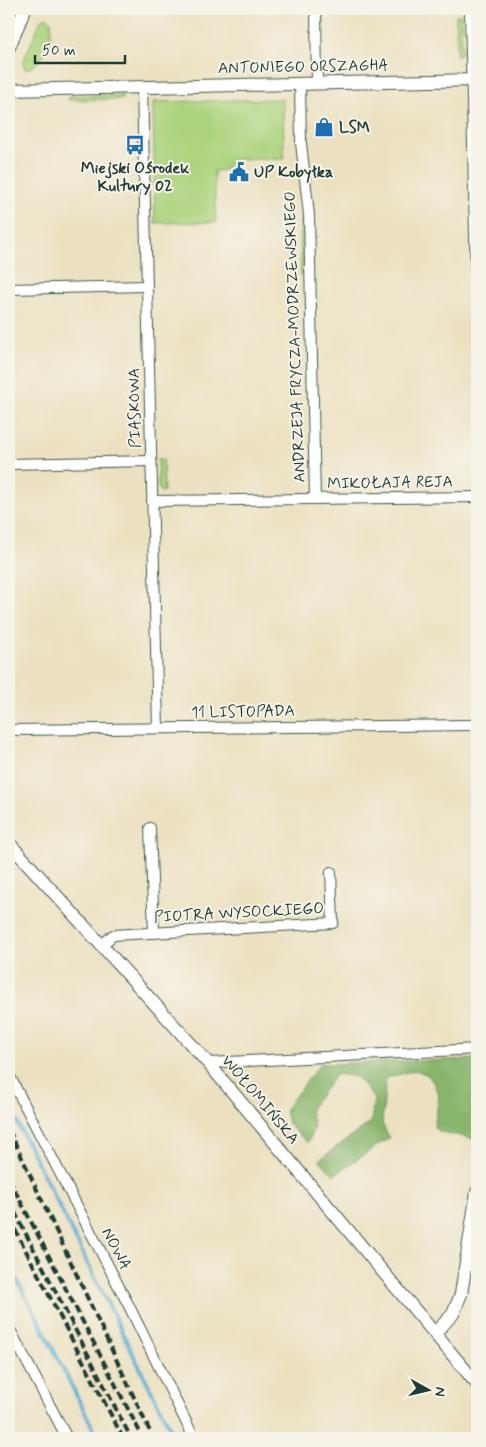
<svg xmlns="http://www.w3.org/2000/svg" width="486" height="1447" font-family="Mynerve,sans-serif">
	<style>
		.green { fill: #abd37d; stroke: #658858 }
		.forest { fill: #88b56c; stroke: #547950 }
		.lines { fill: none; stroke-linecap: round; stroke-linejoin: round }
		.stream { stroke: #58abd3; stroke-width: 4 }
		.minor-casing { stroke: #3e5649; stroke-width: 12 }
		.tertiary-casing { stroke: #3e5649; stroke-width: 14 }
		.minor { stroke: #fff; stroke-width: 10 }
		.tertiary { stroke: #fff; stroke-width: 12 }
		.rail { stroke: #1f3d34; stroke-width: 4; stroke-dasharray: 8 4; stroke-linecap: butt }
		.labels { text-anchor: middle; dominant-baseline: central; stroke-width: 4; stroke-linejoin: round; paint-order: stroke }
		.street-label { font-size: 16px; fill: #1f3d34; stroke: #f7f3e8 }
		.poi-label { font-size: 16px; font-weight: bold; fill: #1f3d34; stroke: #f7f3e8; text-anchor: start }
	</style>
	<rect width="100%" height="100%" fill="#f7f3e8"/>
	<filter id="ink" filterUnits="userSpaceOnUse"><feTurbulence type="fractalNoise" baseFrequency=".02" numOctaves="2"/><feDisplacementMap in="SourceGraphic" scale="10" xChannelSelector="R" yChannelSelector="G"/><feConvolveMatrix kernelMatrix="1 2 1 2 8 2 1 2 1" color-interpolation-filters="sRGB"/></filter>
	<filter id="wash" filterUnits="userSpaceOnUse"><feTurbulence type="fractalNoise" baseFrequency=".0096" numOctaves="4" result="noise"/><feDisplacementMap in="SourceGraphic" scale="20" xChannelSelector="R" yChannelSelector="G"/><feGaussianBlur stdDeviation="1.12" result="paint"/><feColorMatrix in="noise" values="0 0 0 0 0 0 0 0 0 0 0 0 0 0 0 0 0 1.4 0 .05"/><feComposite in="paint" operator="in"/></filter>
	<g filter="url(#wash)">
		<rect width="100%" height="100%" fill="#ebe1c1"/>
		<!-- green -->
		<g class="green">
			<polygon points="456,15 461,15 462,53 457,57"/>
			<path d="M44,18H48L51,21V45C45,54 36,68 25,69L23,62L41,20Z"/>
			<polygon points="121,95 123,99 68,100 70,96"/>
			<polygon points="283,99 284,159 234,159 224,170 214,171 216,222 155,223 153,102"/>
			<polygon points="300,221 304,223 305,272 301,275"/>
			<polygon points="158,459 163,459 164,491 161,492 158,487"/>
		</g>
		<!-- forest -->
		<polygon class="forest" points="477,1059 477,1119 474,1139 438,1131 434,1127 439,1096 434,1084 428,1075 416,1070 386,1078 382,1123 389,1138 334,1175 319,1160 371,1122 374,1099 357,1077 336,1074 310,1109 314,1126 308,1143 288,1124 285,1109 320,1064"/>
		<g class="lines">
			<!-- stream -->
			<g class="stream">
				<polyline points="9,1106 175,1438"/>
				<polyline points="9,1265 39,1321 98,1438"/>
			</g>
		</g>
	</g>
	<g filter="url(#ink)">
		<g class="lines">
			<defs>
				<g id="minor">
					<polyline points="316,9 317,83"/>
					<polyline points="300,84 301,143 309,215 315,499"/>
					<polyline points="142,87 158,728"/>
					<polyline points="9,289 147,286"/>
					<polyline points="9,464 151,461"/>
					<polyline points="152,501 477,497"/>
					<polyline points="9,730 477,725"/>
					<polyline points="150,828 154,933"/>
					<polyline points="101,946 113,935 333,923 331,872"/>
					<polyline points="208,1063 477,1049"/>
					<polyline points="9,1075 129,1306 194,1438"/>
					<polyline points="9,1328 67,1438"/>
				</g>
				<g id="tertiary">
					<polyline points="471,9 477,280"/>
					<polyline points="9,47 25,9"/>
					<polyline points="9,90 477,80"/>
					<polyline points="9,843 208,1063 477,1384"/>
					<polyline points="435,1333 453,1314 461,1294 477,1192"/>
				</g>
			</defs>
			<!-- minor casing -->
			<use href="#minor" class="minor-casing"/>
			<!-- tertiary casing -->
			<use href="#tertiary" class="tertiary-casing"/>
			<!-- minor -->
			<use href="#minor" class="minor"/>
			<!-- tertiary -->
			<use href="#tertiary" class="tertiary"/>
			<!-- rail -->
			<g class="rail">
				<polyline points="9,1130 153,1438"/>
				<polyline points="9,1179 143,1438"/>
				<polyline points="9,1201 131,1438"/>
				<polyline points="9,1218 123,1438"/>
			</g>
		</g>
	</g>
	<!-- icons -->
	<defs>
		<symbol id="shop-bare" viewBox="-9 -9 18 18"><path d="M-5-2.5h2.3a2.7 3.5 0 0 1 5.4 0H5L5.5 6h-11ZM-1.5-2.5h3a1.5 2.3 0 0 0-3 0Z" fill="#1f6fb2" stroke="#f7f3e8" stroke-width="2.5" paint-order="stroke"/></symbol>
		<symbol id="bus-bare" viewBox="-9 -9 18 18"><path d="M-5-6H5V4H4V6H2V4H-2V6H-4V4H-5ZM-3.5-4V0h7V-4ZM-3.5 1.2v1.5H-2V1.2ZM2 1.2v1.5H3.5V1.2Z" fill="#1f6fb2" stroke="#f7f3e8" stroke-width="2.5" paint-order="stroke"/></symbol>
		<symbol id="civic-bare" viewBox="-9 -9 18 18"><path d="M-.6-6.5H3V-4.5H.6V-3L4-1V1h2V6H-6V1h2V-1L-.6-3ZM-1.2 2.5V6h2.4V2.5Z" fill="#1f6fb2" stroke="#f7f3e8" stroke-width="2.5" paint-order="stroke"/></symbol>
	</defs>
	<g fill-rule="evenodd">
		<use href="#shop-bare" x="310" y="113" width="28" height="28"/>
		<use href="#bus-bare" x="121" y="131" width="28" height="28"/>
		<use href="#civic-bare" x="225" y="158" width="28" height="28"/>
	</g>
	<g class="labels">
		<!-- street labels -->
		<g class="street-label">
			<text transform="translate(303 67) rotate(-1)">ANTONIEGO ORSZAGHA</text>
			<text transform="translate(295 337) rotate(-92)">ANDRZEJA FRYCZA-MODRZEWSKIEGO</text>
			<text transform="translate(135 408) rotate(-91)">PIASKOWA</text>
			<text transform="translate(390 483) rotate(-1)">MIKOŁAJA REJA</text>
			<text transform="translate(243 712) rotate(-1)">11 LISTOPADA</text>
			<text transform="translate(239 913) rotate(-3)">PIOTRA WYSOCKIEGO</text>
			<text transform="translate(260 1100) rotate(50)">WOŁOMIŃSKA</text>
			<text transform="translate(116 1249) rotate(62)">NOWA</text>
		</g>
		<!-- poi labels -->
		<g class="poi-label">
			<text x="339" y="127">LSM</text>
			<text x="135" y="168" text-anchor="middle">Miejski Ośrodek<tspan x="135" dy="18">Kultury 02</tspan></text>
			<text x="254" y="172">UP Kobyłka</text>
		</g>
	</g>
	<!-- margin -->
	<rect width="486" height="1447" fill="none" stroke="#f7f3e8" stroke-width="30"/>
	<!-- north arrow -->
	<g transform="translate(428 1390) rotate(98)" stroke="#f7f3e8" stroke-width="4" paint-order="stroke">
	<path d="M0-4L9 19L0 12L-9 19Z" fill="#1f3d34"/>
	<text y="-8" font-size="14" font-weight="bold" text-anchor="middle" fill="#1f3d34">N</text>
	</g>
	<!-- scale -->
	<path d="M35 55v8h90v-8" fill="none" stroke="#1f3d34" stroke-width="2.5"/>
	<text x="42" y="55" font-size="15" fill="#1f3d34" stroke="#f7f3e8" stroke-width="4" paint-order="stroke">50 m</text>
</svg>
